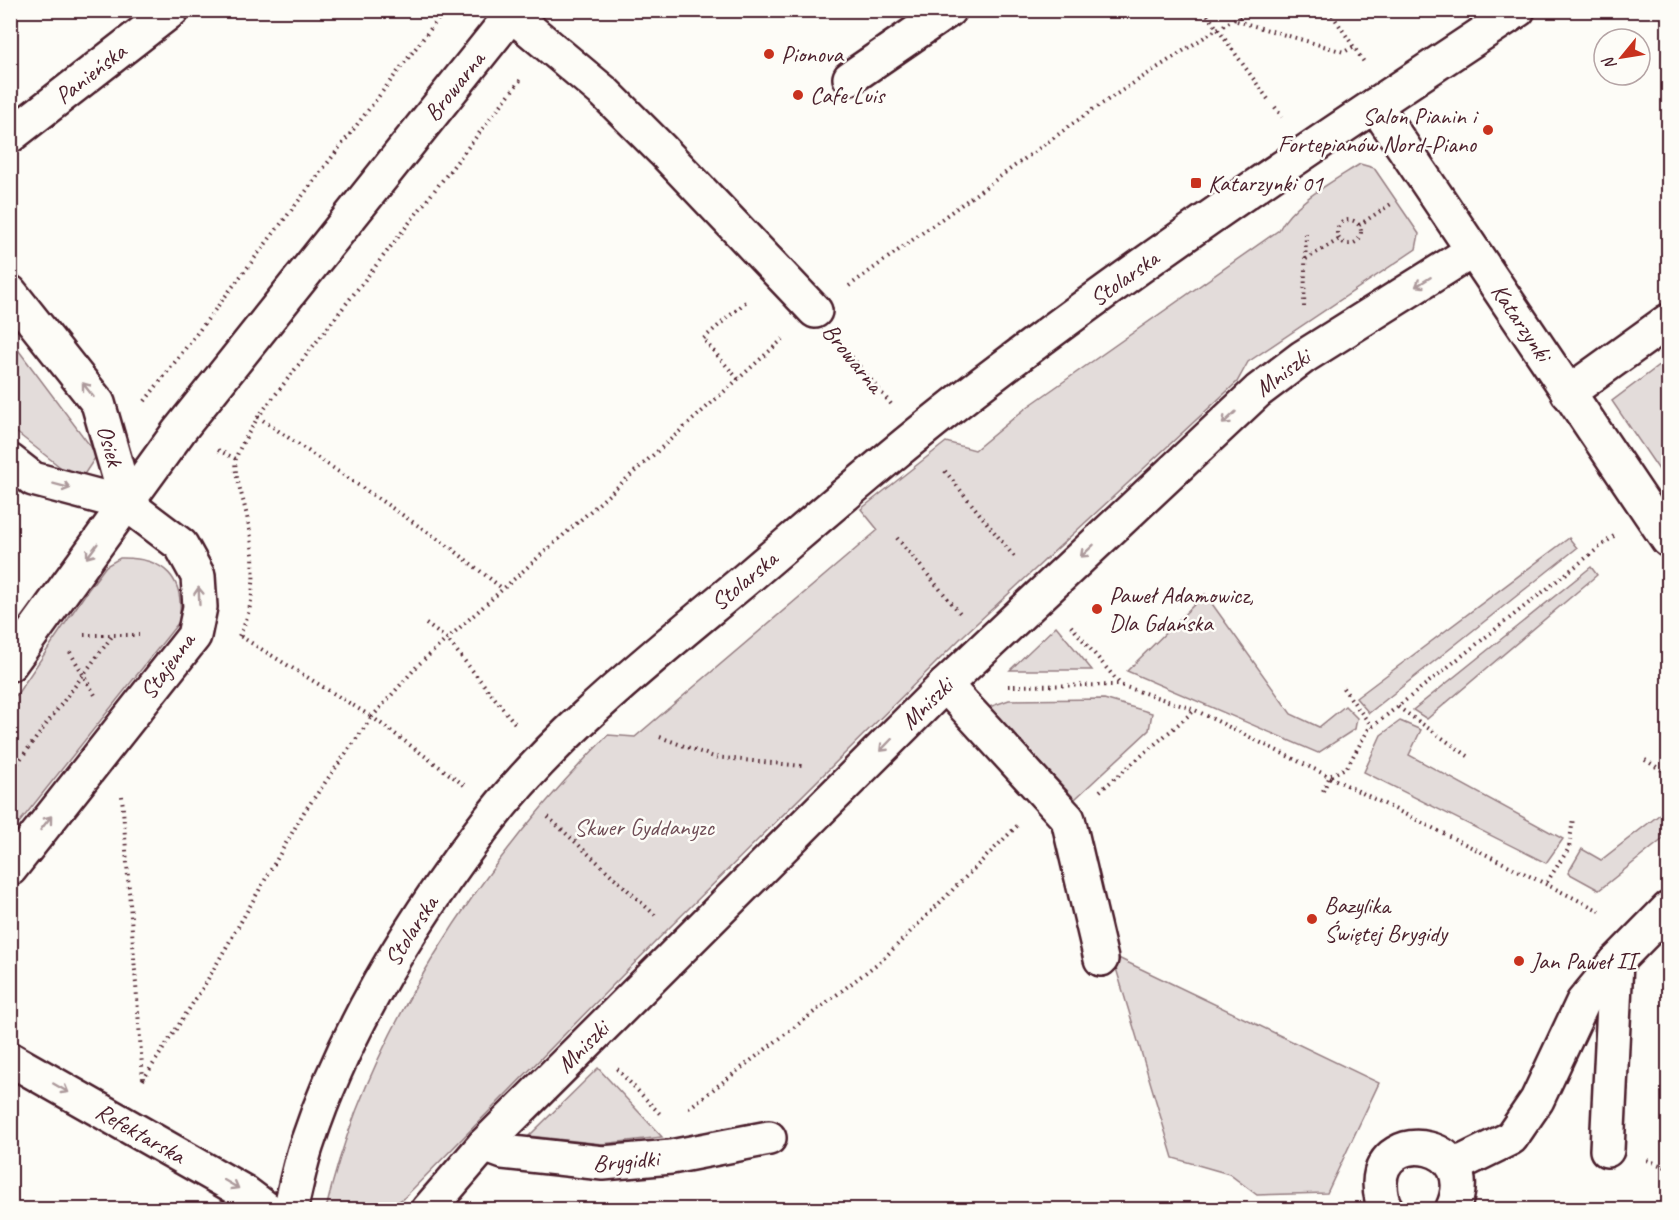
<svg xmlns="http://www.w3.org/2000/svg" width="1679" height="1220" font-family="Caveat,sans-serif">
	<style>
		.green { fill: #e3dcda; stroke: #967e82; stroke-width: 1.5 }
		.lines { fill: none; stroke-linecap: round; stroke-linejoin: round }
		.minor-casing { stroke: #4a1f2b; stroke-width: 38 }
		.path { stroke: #4a1f2b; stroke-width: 4; stroke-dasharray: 1.5 4.5; stroke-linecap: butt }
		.minor { stroke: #fdfcf7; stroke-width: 33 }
		.oneway { stroke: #ac999b }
		.poi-dot { fill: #c8321e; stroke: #fdfcf7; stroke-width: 2 }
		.labels { text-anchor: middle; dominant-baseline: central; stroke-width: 5; stroke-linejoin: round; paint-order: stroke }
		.poi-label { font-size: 24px; fill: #4a1f2b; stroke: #fdfcf7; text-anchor: start }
		.street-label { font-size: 24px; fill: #4a1f2b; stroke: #fdfcf7 }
		.park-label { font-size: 24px; fill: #704e57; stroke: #fdfcf7 }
	</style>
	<rect width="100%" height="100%" fill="#fdfcf7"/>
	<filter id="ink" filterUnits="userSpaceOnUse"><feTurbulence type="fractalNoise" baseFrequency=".0167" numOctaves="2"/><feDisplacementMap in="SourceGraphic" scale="12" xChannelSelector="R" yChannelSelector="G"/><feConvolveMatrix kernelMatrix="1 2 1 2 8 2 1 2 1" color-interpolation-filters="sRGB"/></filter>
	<g filter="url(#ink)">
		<!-- green -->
		<g class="green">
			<path d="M1360,164L1374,168L1419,234L1416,249L1248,362L1237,382L964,635L668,929L404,1198L387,1209H326C366,1035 483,861 608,735L635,737L878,530L861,509L946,442L975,450L1026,408L1279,230C1292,203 1335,180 1360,164Z"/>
			<polygon points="10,339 97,455 79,482 11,428"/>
			<polygon points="1668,359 1668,483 1612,401"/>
			<polygon points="1569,538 1577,548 1369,713 1356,698"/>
			<path d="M120,558C164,557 186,578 179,622L11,833V703L88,590L106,566Z"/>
			<polygon points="1591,567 1597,575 1427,719 1413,710"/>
			<polygon points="1205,594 1291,714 1319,727 1345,706 1357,718 1355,729 1318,753 1127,671"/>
			<polygon points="1056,626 1092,670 1010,670"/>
			<polygon points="1104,699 1152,713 1149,730 1075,799 989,707 1009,700"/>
			<polygon points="1400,721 1421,730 1409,755 1563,839 1546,863 1364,772 1381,735"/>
			<polygon points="1668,808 1668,835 1599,890 1568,873 1582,849 1601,860"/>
			<polygon points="1112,955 1379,1083 1327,1193 1257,1195 1229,1174 1173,1158"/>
			<polygon points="598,1068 662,1137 602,1144 529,1136"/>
		</g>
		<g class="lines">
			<defs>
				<g id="minor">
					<polyline points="506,10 605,93 663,151 815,311"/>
					<polyline points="850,78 949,10"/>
					<path id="s1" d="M1375,105L1668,540"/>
					<path id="s2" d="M10,136L172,10"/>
					<path id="s3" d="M10,292L98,403L127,504"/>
					<polyline points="1568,393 1668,321"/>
					<polyline points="10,461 33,479 127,504 181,545 198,576 200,607 194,636 10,869"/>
					<path id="s4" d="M10,664L179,431L515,10"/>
					<polyline points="945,685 1068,819 1101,959"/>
					<path id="s5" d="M10,1059L244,1192L268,1210"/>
					<path id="s6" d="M484,1145L503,1152L603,1163L671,1157L769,1138"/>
					<polyline points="1607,1150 1616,962"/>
					<polyline points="1454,1166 1511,1138 1537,1100 1583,1002 1616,962 1668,909"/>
					<path id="s7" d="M290,1210C296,1187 300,1163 308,1141C345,1030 408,927 478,834C551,735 658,653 752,574C833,505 912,436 997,372C1165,244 1341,127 1518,10"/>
					<path id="s8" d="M428,1210L484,1145L945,685L1258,391L1303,357L1472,251"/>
					<path d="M1387,1210C1381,1202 1380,1192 1380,1183C1381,1125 1484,1141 1452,1210"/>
				</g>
			</defs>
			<!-- minor casing -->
			<use href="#minor" class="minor-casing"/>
			<!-- path -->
			<g class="path">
				<polyline points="441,10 442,13 457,13"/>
				<polyline points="1204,10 1270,102"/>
				<polyline points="1329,10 1364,62"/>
				<polyline points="1237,21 1344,52 1353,47"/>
				<polyline points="1275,107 1282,117"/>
				<circle cx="1349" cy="232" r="12"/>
				<polyline points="1359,225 1391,204"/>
				<polyline points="1306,259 1338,240"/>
				<polyline points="849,286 1092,110 1217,29 1252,10"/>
				<polyline points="1304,307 1306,233"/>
				<polyline points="840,343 891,404"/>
				<polyline points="738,379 703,339 748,300"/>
				<polyline points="145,401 445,10"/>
				<polyline points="258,417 451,548 503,589"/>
				<polyline points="218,450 236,459"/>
				<polyline points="945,471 1016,559"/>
				<polyline points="897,538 960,613"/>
				<polyline points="426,624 447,639 517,726"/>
				<polyline points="1071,626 1120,684"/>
				<polyline points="84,635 139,635"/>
				<path d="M239,636C260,597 255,546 244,504C241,491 233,471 236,458C240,445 251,430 258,417L522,78"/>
				<polyline points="70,652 95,695"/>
				<polyline points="1008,686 1120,685 1195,710 1600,911"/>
				<polyline points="1343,688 1372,727"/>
				<polyline points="1398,707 1468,756"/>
				<polyline points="660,737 714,757 802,766"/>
				<polyline points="1645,760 1668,774"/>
				<polyline points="10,773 113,635"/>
				<polyline points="464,785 372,717 419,664 783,339"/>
				<polyline points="1100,791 1195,710"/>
				<polyline points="1323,791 1330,776 1347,767 1368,730 1615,535"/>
				<polyline points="122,796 143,1079"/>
				<polyline points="548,817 655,915"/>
				<polyline points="1547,882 1569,848 1573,818"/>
				<polyline points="617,1069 662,1116"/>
				<polyline points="143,1080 204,986 304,812 372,717 240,636"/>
				<polyline points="689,1108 882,960 1017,826"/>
				<polyline points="1647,1160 1668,1168"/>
			</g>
			<!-- minor -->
			<use href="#minor" class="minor"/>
		</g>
		<!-- one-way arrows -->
		<defs><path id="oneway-shaft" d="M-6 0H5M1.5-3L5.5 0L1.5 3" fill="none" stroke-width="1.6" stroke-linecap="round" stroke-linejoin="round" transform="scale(1.5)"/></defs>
		<g class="oneway">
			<use href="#oneway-shaft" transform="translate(1423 282) rotate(148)"/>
			<use href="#oneway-shaft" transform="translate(88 390) rotate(-128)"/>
			<use href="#oneway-shaft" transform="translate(1229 418) rotate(137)"/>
			<use href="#oneway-shaft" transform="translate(62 486) rotate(15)"/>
			<use href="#oneway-shaft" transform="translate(92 551) rotate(127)"/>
			<use href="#oneway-shaft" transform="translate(1087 551) rotate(137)"/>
			<use href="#oneway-shaft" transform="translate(199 596) rotate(-93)"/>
			<use href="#oneway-shaft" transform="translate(886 745) rotate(134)"/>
			<use href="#oneway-shaft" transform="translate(46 823) rotate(-52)"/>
			<use href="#oneway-shaft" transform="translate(61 1088) rotate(30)"/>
			<use href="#oneway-shaft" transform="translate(231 1184) rotate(30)"/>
		</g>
	</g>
	<!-- markers -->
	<g class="poi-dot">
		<circle cx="769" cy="54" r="6"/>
		<circle cx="798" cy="95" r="6"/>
		<circle cx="1488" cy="130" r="6"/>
		<rect x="1190" y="177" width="12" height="12" rx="3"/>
		<circle cx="1097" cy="609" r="6"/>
		<circle cx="1312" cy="919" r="6"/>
		<circle cx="1519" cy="961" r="6"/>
	</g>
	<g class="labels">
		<!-- poi labels -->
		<g class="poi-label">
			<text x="781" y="54">Pionova</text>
			<text x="810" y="95">Cafe Luis</text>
			<text x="1476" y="116" text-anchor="end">Salon Pianin i<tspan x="1476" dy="28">Fortepianów Nord-Piano</tspan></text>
			<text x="1208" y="183">Katarzynki 01</text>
			<text x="1109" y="595">Paweł Adamowicz,<tspan x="1109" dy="28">Dla Gdańska</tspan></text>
			<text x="1324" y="905">Bazylika<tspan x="1324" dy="28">Świętej Brygidy</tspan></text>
			<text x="1531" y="961">Jan Paweł II</text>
		</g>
		<!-- street labels -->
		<g class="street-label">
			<text stroke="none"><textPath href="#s2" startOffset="102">Panieńska</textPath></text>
			<text stroke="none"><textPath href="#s4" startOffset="729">Browarna</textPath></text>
			<text stroke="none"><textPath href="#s7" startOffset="1278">Stolarska</textPath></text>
			<text stroke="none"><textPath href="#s1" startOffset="262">Katarzynki</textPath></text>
			<text transform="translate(853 358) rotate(51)">Browarna</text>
			<text stroke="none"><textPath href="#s8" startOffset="1197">Mniszki</textPath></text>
			<text stroke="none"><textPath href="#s3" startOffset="186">Osiek</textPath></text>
			<text stroke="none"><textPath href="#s7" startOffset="792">Stolarska</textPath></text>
			<text transform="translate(167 666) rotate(-54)">Stajenna</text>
			<text stroke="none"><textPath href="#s8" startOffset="711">Mniszki</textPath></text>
			<text stroke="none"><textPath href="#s7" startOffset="306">Stolarska</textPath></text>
			<text stroke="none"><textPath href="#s8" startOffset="225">Mniszki</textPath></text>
			<text stroke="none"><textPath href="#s5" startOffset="150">Refektarska</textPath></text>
			<text stroke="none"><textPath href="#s6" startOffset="144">Brygidki</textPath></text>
		</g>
		<!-- park labels -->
		<g class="park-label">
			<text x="644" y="827">Skwer Gyddanyzc</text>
		</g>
	</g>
	<!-- margin -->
	<rect width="1679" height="1220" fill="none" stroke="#fdfcf7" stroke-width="36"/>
	<rect x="18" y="18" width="1643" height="1184" fill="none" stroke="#4a1f2b" stroke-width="2" filter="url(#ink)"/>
	<!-- north arrow -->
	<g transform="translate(1622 57) rotate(240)"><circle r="28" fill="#fdfcf7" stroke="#b5a4a5" stroke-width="1.5"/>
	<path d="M0-4.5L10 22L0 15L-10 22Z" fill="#c8321e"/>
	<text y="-9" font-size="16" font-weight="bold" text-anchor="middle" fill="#4a1f2b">N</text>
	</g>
</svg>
